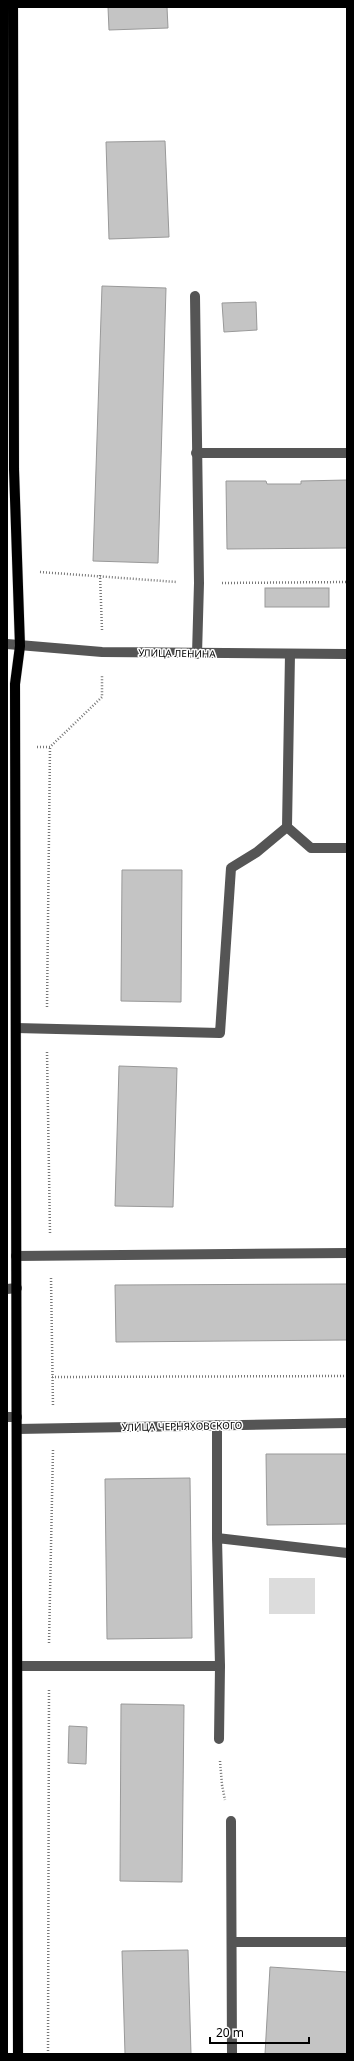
<svg xmlns="http://www.w3.org/2000/svg" width="354" height="2061" font-family="'Noto Sans',sans-serif">
	<style>
		.green { fill: #dcdcdc }
		.building { fill: #c4c4c4; stroke: #999 }
		.lines { fill: none; stroke-linecap: round; stroke-linejoin: round }
		.major-casing { stroke: #dbdbdb; stroke-width: 11 }
		.path { stroke: #777; stroke-width: 2.5; stroke-dasharray: 1 2; stroke-linecap: butt }
		.minor { stroke: #555; stroke-width: 10 }
		.major { stroke: #000; stroke-width: 10 }
		.labels { text-anchor: middle; dominant-baseline: central; stroke-width: 3; stroke-linejoin: round; paint-order: stroke }
		.street-label { font-size: 10px; fill: #000; stroke: #fff }
	</style>
	<rect width="100%" height="100%" fill="#fff"/>
	<!-- green -->
	<rect class="green" x="269" y="1578" width="46" height="36"/>
	<!-- building -->
	<g class="building">
		<polygon points="108,7 167,7 168,28 109,30"/>
		<polygon points="165,141 169,237 109,239 106,142"/>
		<polygon points="102,286 166,288 158,563 93,561"/>
		<polygon points="256,302 257,330 224,332 222,303"/>
		<polygon points="347,480 347,548 227,549 226,481 266,481 267,484 301,484 301,481"/>
		<rect x="265" y="588" width="64" height="19"/>
		<polygon points="122,870 182,870 181,1002 121,1001"/>
		<polygon points="119,1066 177,1068 173,1207 115,1206"/>
		<polygon points="347,1284 347,1340 116,1342 115,1285"/>
		<polygon points="266,1454 347,1454 347,1524 267,1525"/>
		<polygon points="190,1478 192,1638 107,1639 105,1479"/>
		<polygon points="121,1704 184,1705 182,1882 120,1881"/>
		<polygon points="69,1726 87,1727 86,1764 68,1763"/>
		<polygon points="188,1950 191,2054 125,2054 122,1951"/>
		<polygon points="270,1967 347,1972 347,2054 265,2054"/>
	</g>
	<g class="lines">
		<defs>
			<polyline id="major" points="13,7 14,469 20,646 15,684 18,2054"/>
		</defs>
		<!-- major casing -->
		<use href="#major" class="major-casing"/>
		<!-- path -->
		<g class="path">
			<polyline points="40,572 177,582"/>
			<polyline points="100,575 102,630"/>
			<polyline points="222,583 347,582"/>
			<polyline points="37,747 50,747 102,697 102,675"/>
			<polyline points="47,1007 50,747"/>
			<polyline points="47,1052 50,1233"/>
			<polyline points="51,1278 53,1407"/>
			<polyline points="52,1377 347,1376"/>
			<polyline points="49,1643 53,1450"/>
			<polyline points="220,1761 222,1785 225,1800"/>
			<polyline points="48,2054 49,1688"/>
		</g>
		<!-- minor -->
		<g class="minor">
			<polyline points="195,296 199,583 197,654"/>
			<polyline points="196,453 347,453"/>
			<polyline points="7,644 102,652 347,654"/>
			<polyline points="287,827 311,848 347,848"/>
			<polyline points="16,1028 220,1033 231,868 257,852 287,827 290,654"/>
			<polyline points="16,1256 347,1253"/>
			<polyline points="7,1289 17,1288"/>
			<polyline points="7,1417 17,1417"/>
			<polyline points="217,1425 217,1538"/>
			<polyline points="17,1429 347,1423"/>
			<polyline points="18,1666 220,1666 219,1739"/>
			<polyline points="220,1666 217,1538 347,1553"/>
			<polyline points="231,1821 232,2054"/>
			<polyline points="232,1942 347,1942"/>
		</g>
		<!-- major -->
		<use href="#major" class="major"/>
	</g>
	<g class="labels">
		<!-- street labels -->
		<g class="street-label">
			<text transform="translate(177 653) rotate(1)">УЛИЦА ЛЕНИНА</text>
			<text transform="translate(182 1426) rotate(-1)">УЛИЦА ЧЕРНЯХОВСКОГО</text>
		</g>
	</g>
	<!-- border -->
	<rect width="354" height="2061" fill="none" stroke="#000000" stroke-width="16"/>
	<!-- scale -->
	<path d="M210 2037v6h99v-6" fill="none" stroke="#000000" stroke-width="2"/>
	<text x="216" y="2037" font-size="12" fill="#000000" stroke="#ffffff" stroke-width="3" paint-order="stroke">20 m</text>
</svg>
